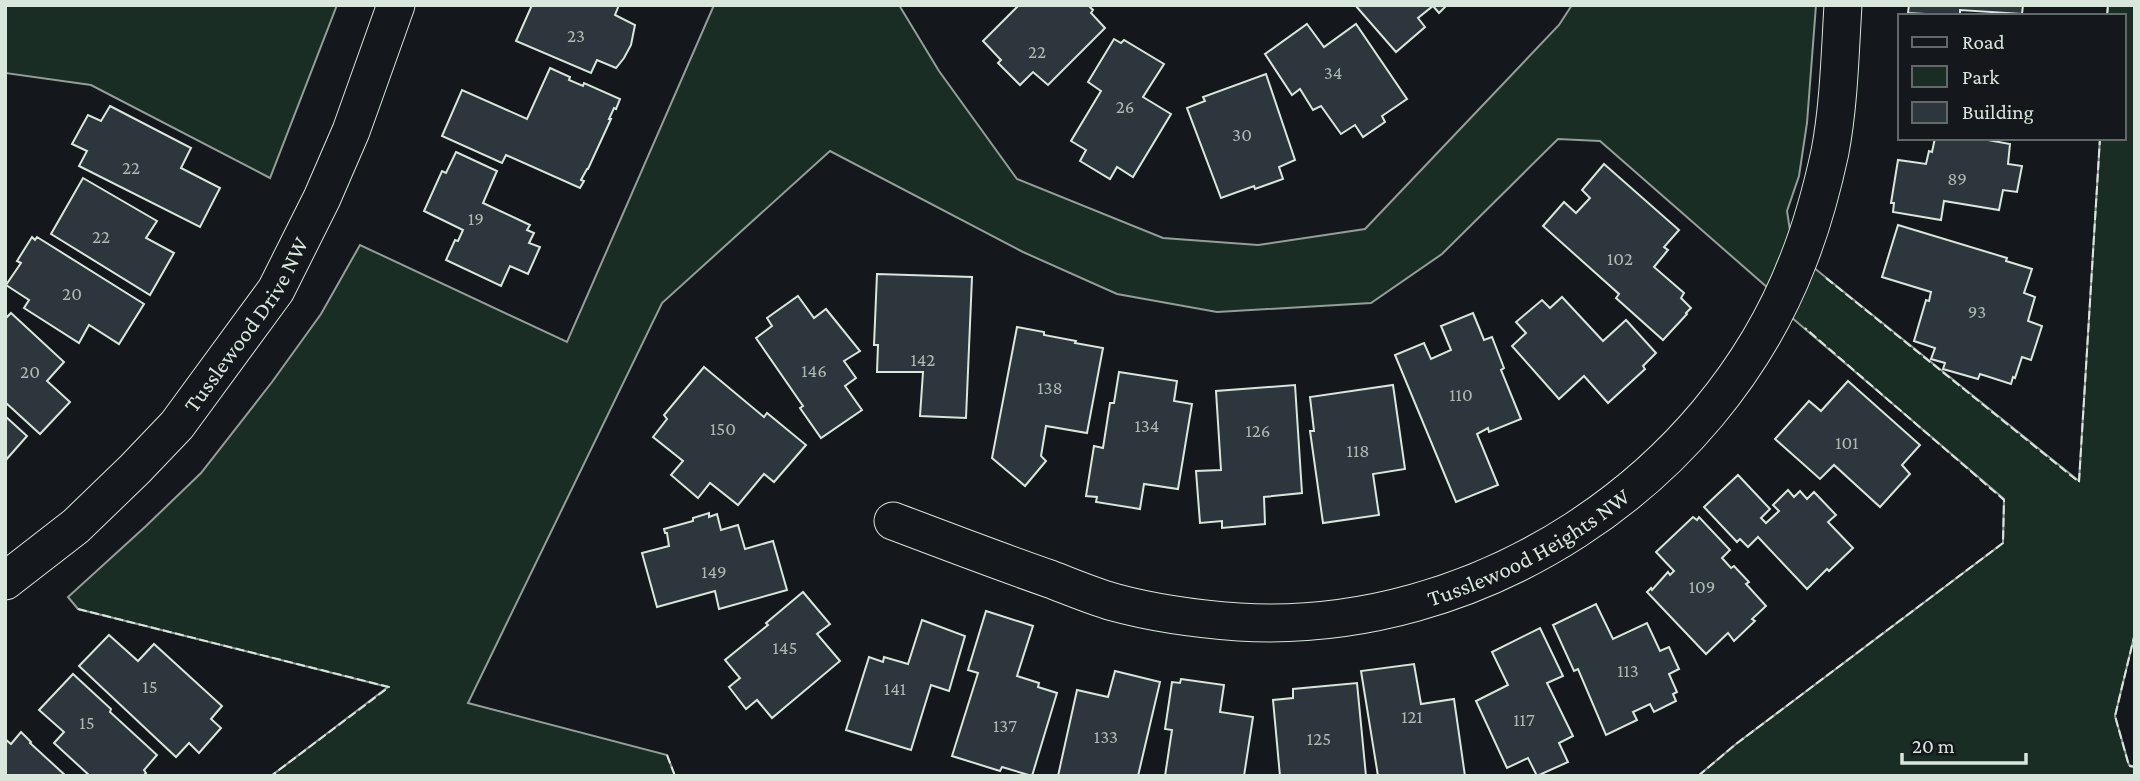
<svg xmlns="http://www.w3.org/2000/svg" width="2140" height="781" font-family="'Crimson Pro',serif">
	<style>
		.green { fill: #1a2d24; stroke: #939e99; stroke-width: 2 }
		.building { fill: #2c363c; stroke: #d8e6dc; stroke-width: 2 }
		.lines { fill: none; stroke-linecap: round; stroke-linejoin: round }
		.minor-casing { stroke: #d8e6dc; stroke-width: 39 }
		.minor { stroke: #14181c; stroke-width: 37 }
		.fence { stroke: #d8e6dc; stroke-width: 2; stroke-dasharray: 9 3.5; stroke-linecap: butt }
		.labels { text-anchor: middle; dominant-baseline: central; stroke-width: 5; stroke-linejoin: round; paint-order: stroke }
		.number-label { font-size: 19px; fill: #adbab4 }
		.street-label { font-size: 23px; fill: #d8e6dc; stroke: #14181c }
	</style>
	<rect width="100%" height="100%" fill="#14181c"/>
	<!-- green -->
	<g class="green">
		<polygon points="5,5 337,5 270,178 91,85 5,73"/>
		<polygon points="714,5 899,5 939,71 1017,179 1163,238 1258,245 1365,229 1559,25 1572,5 1816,5 1807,123 1799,176 1787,211 1790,230 1780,261 1768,288 1600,141 1558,139 1442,254 1371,303 1217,312 1117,294 1023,252 830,151 662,303 468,703 667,755 675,776 271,776 388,687 78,609 68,597 146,526 201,473 272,382 321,314 360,245 567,342"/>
		<polygon points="2108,5 2135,5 2135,633 2115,716 2129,765 2135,767 2135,776 1698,776 1736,744 2003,543 2004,499 1791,317 1813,267 2079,481 2100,138 2124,138 2124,16 2107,16"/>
	</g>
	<!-- building -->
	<g class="building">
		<polygon points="532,5 619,5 615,15 635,25 631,45 624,58 616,68 597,60 591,73 516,41"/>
		<polygon points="1019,5 1088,5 1093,10 1091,13 1105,28 1048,85 1033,72 1020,85 998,63 1001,60 983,41"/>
		<polygon points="1355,5 1447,5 1439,13 1433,6 1418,18 1425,27 1396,52"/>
		<polygon points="1909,5 2023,5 2022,14 1960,10 1960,16 1908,13"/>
		<polygon points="1307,24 1324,47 1356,24 1407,99 1382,116 1385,122 1363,137 1355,125 1341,134 1321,106 1313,110 1300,89 1292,95 1265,54"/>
		<polygon points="1114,39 1121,43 1124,40 1164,64 1143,97 1171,114 1133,177 1117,167 1110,179 1080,161 1086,150 1071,141 1101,91 1088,82"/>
		<polygon points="550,68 570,77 569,80 583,86 584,83 620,99 616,109 614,108 609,119 611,119 588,169 587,169 581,180 584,181 580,188 506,155 502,163 442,136 462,90 527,119"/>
		<polygon points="1266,74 1295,160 1279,167 1283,179 1255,189 1254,186 1221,198 1187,108 1205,101 1203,97"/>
		<polygon points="110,106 191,148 181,168 220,188 200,227 79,166 87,151 72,144 88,115 101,121"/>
		<polygon points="1935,138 1977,138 2010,144 2008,164 2022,166 2017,192 2003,190 1999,210 1944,201 1941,220 1893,212 1894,203 1891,203 1898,160 1926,164 1929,151 1932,152"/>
		<polygon points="456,152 497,171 483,203 530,225 527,230 534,233 529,243 540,247 528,274 510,266 501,286 446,260 455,240 458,241 463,230 424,211 442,171 446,173"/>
		<polygon points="1604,164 1679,230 1664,247 1668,250 1654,267 1684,293 1681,298 1691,308 1686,313 1687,314 1663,340 1616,298 1619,294 1543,226 1564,202 1576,213 1590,198 1582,190"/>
		<polygon points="83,178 157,221 146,238 174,253 150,295 51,234"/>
		<polygon points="1898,225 2007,258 2006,261 2032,269 2024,293 2035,297 2028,321 2042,326 2031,360 2022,357 2015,378 2013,377 2011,384 1980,374 1978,379 1943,369 1945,363 1931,359 1935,348 1914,341 1926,300 1929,301 1931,292 1882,277"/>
		<polygon points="32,237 35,240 37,237 144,304 119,344 89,325 79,343 24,308 29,300 6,285 21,263 17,261"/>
		<polygon points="877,274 972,277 966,418 920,416 923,372 877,372 878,345 874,345"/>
		<polygon points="798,296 814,318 826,309 860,351 844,361 856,378 845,386 862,410 821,438 800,408 803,406 756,338 772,326 767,318"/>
		<polygon points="1562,297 1603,341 1626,320 1656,353 1643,366 1645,369 1608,403 1584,376 1559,399 1512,346 1526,333 1516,322 1542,300 1550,308"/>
		<polygon points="11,313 64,362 47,381 70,402 40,434 5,402 5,319"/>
		<polygon points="1473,313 1484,340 1492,337 1504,368 1501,370 1521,419 1489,432 1488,428 1477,434 1498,485 1456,502 1395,355 1424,343 1431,359 1451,350 1441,326"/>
		<polygon points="1017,327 1044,332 1044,335 1076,341 1075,343 1103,348 1087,433 1046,426 1041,456 1046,461 1025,486 992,458"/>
		<polygon points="704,367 764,417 767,413 806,445 774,482 764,474 738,505 710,483 698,498 671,475 683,461 653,437 667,419 664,415"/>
		<polygon points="1119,372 1177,381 1174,401 1192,404 1178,489 1144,484 1140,509 1096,502 1097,497 1086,496 1094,446 1103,448 1110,403 1114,403"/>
		<polygon points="1848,381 1920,445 1902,465 1910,474 1880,507 1834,465 1820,479 1775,439 1809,401 1821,411"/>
		<polygon points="1295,385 1302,493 1264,497 1265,524 1222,528 1222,521 1200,523 1196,471 1221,470 1216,391"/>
		<polygon points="1393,385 1405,469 1373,474 1379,515 1323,523 1310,431 1314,431 1310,397"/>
		<polygon points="5,416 27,436 5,461"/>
		<polygon points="1738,475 1770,509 1761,518 1766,523 1779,511 1773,505 1788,490 1794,497 1800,491 1807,499 1814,492 1836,515 1828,522 1853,548 1829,571 1827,569 1807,589 1758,537 1748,547 1740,539 1737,542 1704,507"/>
		<polygon points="709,513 709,517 717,514 721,530 738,525 745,549 773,541 787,590 719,609 715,591 657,607 642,553 669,546 667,533 665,533 664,529 693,521 693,518"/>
		<polygon points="1693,517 1697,520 1699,517 1730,550 1722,558 1731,568 1734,566 1749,582 1746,584 1766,606 1752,619 1755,621 1734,641 1728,633 1706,654 1647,592 1651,588 1652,590 1668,572 1670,575 1674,571 1656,552"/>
		<polygon points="803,592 830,624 817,634 840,661 772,718 757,700 746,709 729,687 740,678 725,660 768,625 766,623"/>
		<polygon points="1596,604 1613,639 1647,623 1660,651 1669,647 1679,669 1669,674 1677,692 1673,694 1676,701 1654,712 1650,704 1633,712 1637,720 1606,735 1578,669 1574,671 1553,625"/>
		<polygon points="986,611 1033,626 1017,676 1039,683 1038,687 1057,693 1032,776 1002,767 1000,771 952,756 978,673 968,670"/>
		<polygon points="922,620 965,636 949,691 931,685 911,750 846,730 869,657 883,662 884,657 908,664"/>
		<polygon points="1540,628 1563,676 1547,683 1573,736 1559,743 1568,762 1537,776 1528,758 1507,768 1476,701 1508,685 1492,652"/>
		<polygon points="109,635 138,661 154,644 222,706 211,719 221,728 199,753 189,743 176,757 79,666"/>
		<polygon points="1414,664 1421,704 1454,699 1465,776 1378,776 1361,671"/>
		<polygon points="1115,671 1160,682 1138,776 1058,776 1077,690 1108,697"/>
		<polygon points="73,674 111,709 110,712 157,755 144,770 146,773 143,776 90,776 54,743 64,732 39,710"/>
		<polygon points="1181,679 1224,685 1220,712 1253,717 1244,776 1165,776 1172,730 1165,729 1172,682 1180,683"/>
		<polygon points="1357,683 1366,776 1280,776 1273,700 1293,698 1293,689"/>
		<polygon points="21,732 31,742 30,743 66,776 5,776 5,739 11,744"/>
	</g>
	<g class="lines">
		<defs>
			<g id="minor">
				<path id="s1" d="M893,521C946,541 998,561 1050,579C1071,587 1092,596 1113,602C1153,613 1197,619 1239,622C1477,636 1712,483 1798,261C1812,226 1822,189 1830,152C1839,104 1840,54 1843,5"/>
				<path id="s2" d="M5,581L76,526L135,469L177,425L276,290L322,198L351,131L396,5"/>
			</g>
		</defs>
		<!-- minor casing -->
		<use href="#minor" class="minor-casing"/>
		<!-- minor -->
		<use href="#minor" class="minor"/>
		<!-- fence -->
		<g class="fence">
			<polyline points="2107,16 2108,5"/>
			<polyline points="1826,278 2079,482 2100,138"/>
			<polyline points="78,609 389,687 271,776"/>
			<polyline points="2135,633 2115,716 2129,766 2135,767"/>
			<polyline points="667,755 675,776"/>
			<polyline points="1698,776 1736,744 2003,543 2004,500 1805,328"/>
		</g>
	</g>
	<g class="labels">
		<!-- number labels -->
		<g class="number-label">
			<text x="576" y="35">23</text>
			<text x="1037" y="51">22</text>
			<text x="1333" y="72">34</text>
			<text x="1125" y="106">26</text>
			<text x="1242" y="134">30</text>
			<text x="131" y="167">22</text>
			<text x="1957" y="178">89</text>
			<text x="476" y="218">19</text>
			<text x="101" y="236">22</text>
			<text x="1620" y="258">102</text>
			<text x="72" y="293">20</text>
			<text x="1977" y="311">93</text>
			<text x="923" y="359">142</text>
			<text x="814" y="370">146</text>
			<text x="30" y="371">20</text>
			<text x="1050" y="387">138</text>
			<text x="1461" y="394">110</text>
			<text x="1147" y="425">134</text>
			<text x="723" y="428">150</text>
			<text x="1258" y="430">126</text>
			<text x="1847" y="442">101</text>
			<text x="1358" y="450">118</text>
			<text x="714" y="571">149</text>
			<text x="1702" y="586">109</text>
			<text x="785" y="647">145</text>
			<text x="1628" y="670">113</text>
			<text x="150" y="686">15</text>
			<text x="895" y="688">141</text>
			<text x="1412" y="716">121</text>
			<text x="1524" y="719">117</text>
			<text x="87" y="722">15</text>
			<text x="1005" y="725">137</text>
			<text x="1106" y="736">133</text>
			<text x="1319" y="738">125</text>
		</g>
		<!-- street labels -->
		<g class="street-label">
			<text stroke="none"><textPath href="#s2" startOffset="355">Tusslewood Drive NW</textPath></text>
			<text stroke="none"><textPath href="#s1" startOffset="667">Tusslewood Heights NW</textPath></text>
		</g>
	</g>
	<!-- border -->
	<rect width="2140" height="781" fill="none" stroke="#d8e6dc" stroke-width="14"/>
	<!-- legend -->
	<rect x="1898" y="14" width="228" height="126" fill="#14181c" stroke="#626a69" stroke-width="2"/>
	<rect x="1912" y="37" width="35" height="10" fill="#14181c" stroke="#626a69" stroke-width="2"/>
	<text x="1962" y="49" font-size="21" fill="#d8e6dc">Road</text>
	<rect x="1912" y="66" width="35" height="21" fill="#1a2d24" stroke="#626a69" stroke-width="2"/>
	<text x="1962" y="84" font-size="21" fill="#d8e6dc">Park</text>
	<rect x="1912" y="102" width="35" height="21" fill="#2c363c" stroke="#626a69" stroke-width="2"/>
	<text x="1962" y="119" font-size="21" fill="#d8e6dc">Building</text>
	<!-- scale -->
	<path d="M1902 753v10h124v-10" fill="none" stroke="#d8e6dc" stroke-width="3.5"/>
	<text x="1912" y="753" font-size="21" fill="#d8e6dc" stroke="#14181c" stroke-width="5" paint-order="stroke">20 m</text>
</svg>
